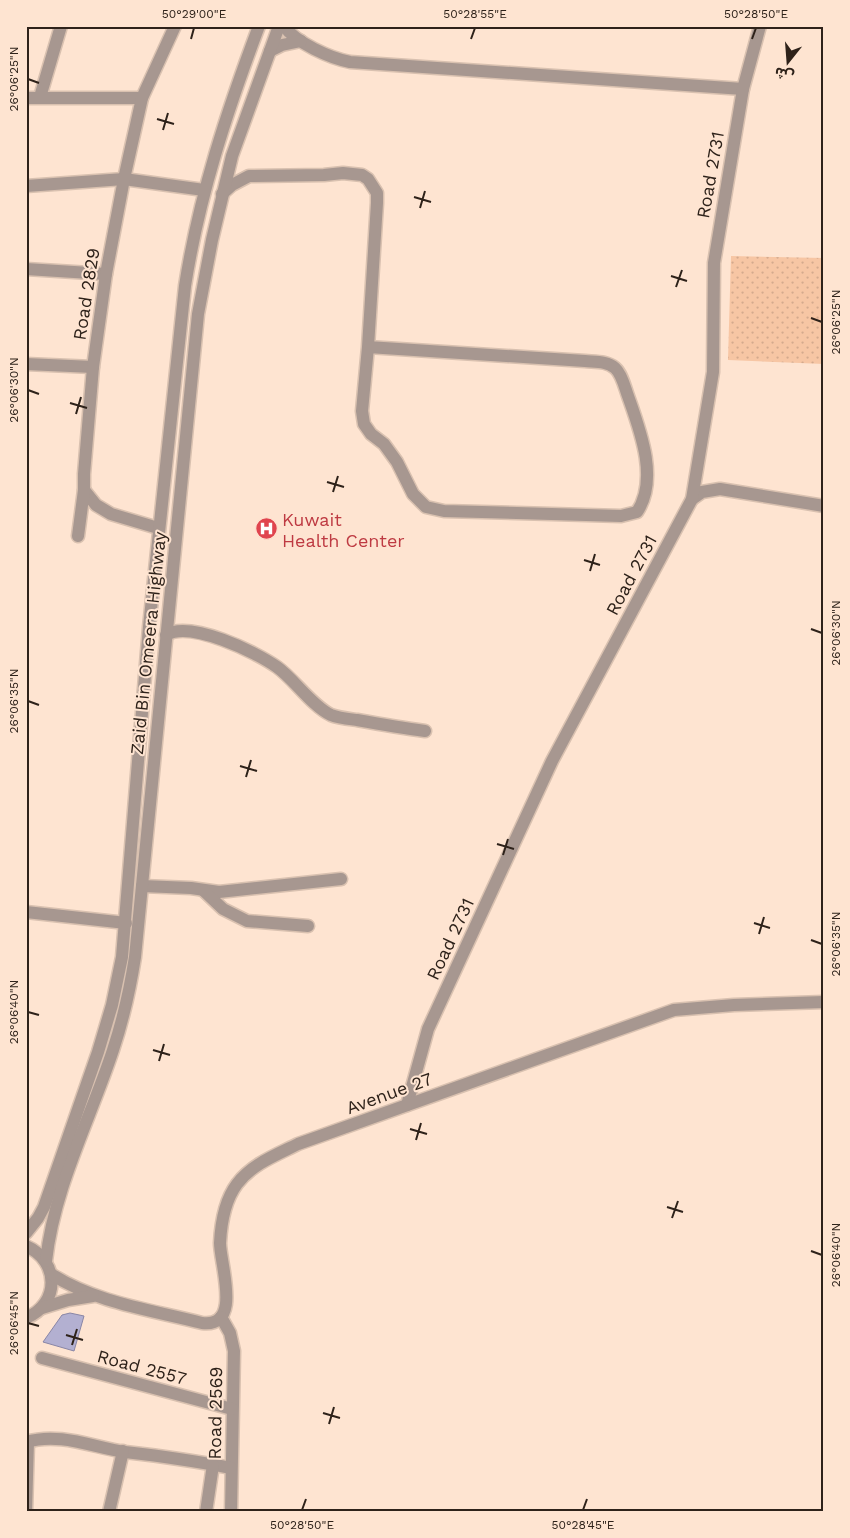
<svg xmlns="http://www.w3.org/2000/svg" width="850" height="1538" font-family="'Work Sans','Noto Sans Arabic',sans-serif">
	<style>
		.grass { fill: url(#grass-dots) }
		.building { fill: #b3b0d1; stroke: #8986a6 }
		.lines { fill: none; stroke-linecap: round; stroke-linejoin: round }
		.minor-casing { stroke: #d9c1b0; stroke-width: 15 }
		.minor { stroke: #a79790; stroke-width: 12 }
		.ticks { fill: none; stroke: #2e221a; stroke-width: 2 }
		.labels { text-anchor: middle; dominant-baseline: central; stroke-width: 4; stroke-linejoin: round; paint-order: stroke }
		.street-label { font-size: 18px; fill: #2e221a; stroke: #fee4d1 }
		.health-label { font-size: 18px; fill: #be3a42; stroke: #fee4d1; text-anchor: start }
		.neatline { fill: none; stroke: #2e221a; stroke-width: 2 }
		.ticks-label { font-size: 12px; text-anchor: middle; fill: #2e221a }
	</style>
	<defs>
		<pattern id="grass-dots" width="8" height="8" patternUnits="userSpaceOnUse" patternTransform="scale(1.25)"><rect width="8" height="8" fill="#f7c6a4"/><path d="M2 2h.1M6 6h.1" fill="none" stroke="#d4aa8d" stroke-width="1.8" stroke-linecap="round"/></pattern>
	</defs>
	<rect width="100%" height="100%" fill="#fee4d1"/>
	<!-- grass -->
	<polygon class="grass" points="731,256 824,258 824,364 728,360"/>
	<!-- building -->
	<polygon class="building" points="70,1313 84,1316 74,1351 43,1342 62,1315"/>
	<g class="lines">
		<defs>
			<g id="minor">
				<path d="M284,26C296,43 330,58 350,62L743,89"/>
				<polyline points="270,51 282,45 301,41"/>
				<polyline points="40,97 61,26"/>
				<polyline points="26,98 142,98"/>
				<polyline points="26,186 124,179 204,190"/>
				<path d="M222,194L232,185L249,176L324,175L343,173L362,175L368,179L377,193V203L368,347L362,411L364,424L371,434L384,444L397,462L413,494L426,507L444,511L621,516L637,512C659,479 640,430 628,396C625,388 622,374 615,368C607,361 596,362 585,361L368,347"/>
				<polyline points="26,269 106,274"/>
				<polyline points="26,364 93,367"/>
				<polyline points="84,490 96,505 111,514 158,528"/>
				<polyline points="692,499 702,492 720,489 824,506"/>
				<polyline points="78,536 84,490 84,474 93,367 106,274 124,179 142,98 175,26"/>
				<path d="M166,635C190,620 256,652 277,667C294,679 312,706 331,715C338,718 349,719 357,720C379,724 402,728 425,731"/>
				<polyline points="142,886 191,888 219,892 341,879"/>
				<polyline points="204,891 223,909 247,921 308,926"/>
				<polyline points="26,912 126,923"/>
				<polyline points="407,1105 428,1029 552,761 692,499 713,372 714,263 743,89 760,26"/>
				<path d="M26,1233L38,1218L44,1207L98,1052L112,1005L122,957L149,627L185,286C199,196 227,111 259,26"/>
				<path d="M26,1246C60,1261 60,1304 26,1318"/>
				<path d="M46,1261C54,1187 90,1120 113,1050C123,1020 130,989 135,957L198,314L212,240L232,156L279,26"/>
				<path d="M51,1274C96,1303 152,1310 202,1323C243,1328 220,1264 220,1243C221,1223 225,1200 237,1184C252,1164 276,1155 298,1144L674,1010L734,1005L824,1002"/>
				<polyline points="42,1308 68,1300 93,1296"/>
				<polyline points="221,1317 230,1333 234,1351 231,1512"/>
				<polyline points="42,1358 232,1409"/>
				<path d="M26,1442C60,1432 92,1447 125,1452C160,1456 196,1461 231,1468"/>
				<polyline points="26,1512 28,1441"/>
				<polyline points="109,1512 123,1451"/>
				<polyline points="206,1512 213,1465"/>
			</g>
		</defs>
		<!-- minor casing -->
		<use href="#minor" class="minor-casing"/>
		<!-- minor -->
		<use href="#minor" class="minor"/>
	</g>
	<!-- ticks -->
	<path class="ticks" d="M191,39L194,28M471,39L475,28M752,39L756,28M28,79L39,83M157,119L174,124M163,130L168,113M414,197L431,202M420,208L425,191M671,276L687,281M676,287L682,270M811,318L822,322M28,390L39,394M70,403L87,408M76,414L81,397M327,482L344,487M333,492L338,476M584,560L600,565M590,571L595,554M811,629L822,633M28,701L39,705M240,766L257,771M246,777L251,760M497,844L514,849M503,855L508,839M754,923L770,928M759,934L764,917M811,940L822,944M28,1012L39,1015M153,1050L170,1055M159,1061L164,1044M410,1129L427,1134M416,1140L421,1123M667,1207L683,1212M672,1218L678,1201M811,1251L822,1255M28,1323L39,1326M66,1335L83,1340M72,1345L77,1329M323,1413L340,1418M329,1424L334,1407M302,1510L306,1499M583,1510L587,1499"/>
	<!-- icons -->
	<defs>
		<symbol id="hospital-disc" viewBox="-11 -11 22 22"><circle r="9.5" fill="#e0444e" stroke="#fee4d1"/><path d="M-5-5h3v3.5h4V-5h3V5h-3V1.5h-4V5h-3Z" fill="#fff"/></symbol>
	</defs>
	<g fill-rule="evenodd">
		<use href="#hospital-disc" x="254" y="516" width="25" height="25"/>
	</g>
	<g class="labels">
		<!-- street labels -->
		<g class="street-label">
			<text transform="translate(710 175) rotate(-80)">Road 2731</text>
			<text transform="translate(86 294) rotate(-81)">Road 2829</text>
			<text transform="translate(631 575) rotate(-62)">Road 2731</text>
			<text transform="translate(148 643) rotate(-84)">Zaid Bin Omeera Highway</text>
			<text transform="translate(450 939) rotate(-65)">Road 2731</text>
			<text transform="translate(389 1093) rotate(-20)">Avenue 27</text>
			<text transform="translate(142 1367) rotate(15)">Road 2557</text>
			<text transform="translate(215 1413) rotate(-89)">Road 2569</text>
		</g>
		<!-- health labels -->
		<g class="health-label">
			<text x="282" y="519">Kuwait<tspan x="282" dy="21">Health Center</tspan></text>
		</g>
	</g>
	<!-- border -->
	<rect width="850" height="1538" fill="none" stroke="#fee4d1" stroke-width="55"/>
	<!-- north arrow -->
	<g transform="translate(788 62) rotate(197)" stroke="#fee4d1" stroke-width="4" paint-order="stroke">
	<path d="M0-4L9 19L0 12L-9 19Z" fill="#2e221a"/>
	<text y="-8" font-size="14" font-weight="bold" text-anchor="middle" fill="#2e221a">ش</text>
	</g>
	<rect x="28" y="28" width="794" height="1482" class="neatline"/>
	<g class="ticks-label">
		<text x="194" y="18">50°29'00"E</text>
		<text x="475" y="18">50°28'55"E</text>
		<text x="756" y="18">50°28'50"E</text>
		<text transform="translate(14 79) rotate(-90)" y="4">26°06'25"N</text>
		<text transform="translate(836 322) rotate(-90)" y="4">26°06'25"N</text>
		<text transform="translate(14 390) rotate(-90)" y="4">26°06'30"N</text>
		<text transform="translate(836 633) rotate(-90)" y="4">26°06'30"N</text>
		<text transform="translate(14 701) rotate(-90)" y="4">26°06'35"N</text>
		<text transform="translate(836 944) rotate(-90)" y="4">26°06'35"N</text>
		<text transform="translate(14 1012) rotate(-90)" y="4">26°06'40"N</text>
		<text transform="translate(836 1255) rotate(-90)" y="4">26°06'40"N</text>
		<text transform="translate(14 1323) rotate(-90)" y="4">26°06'45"N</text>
		<text x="302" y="1529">50°28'50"E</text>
		<text x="583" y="1529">50°28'45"E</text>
	</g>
</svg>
